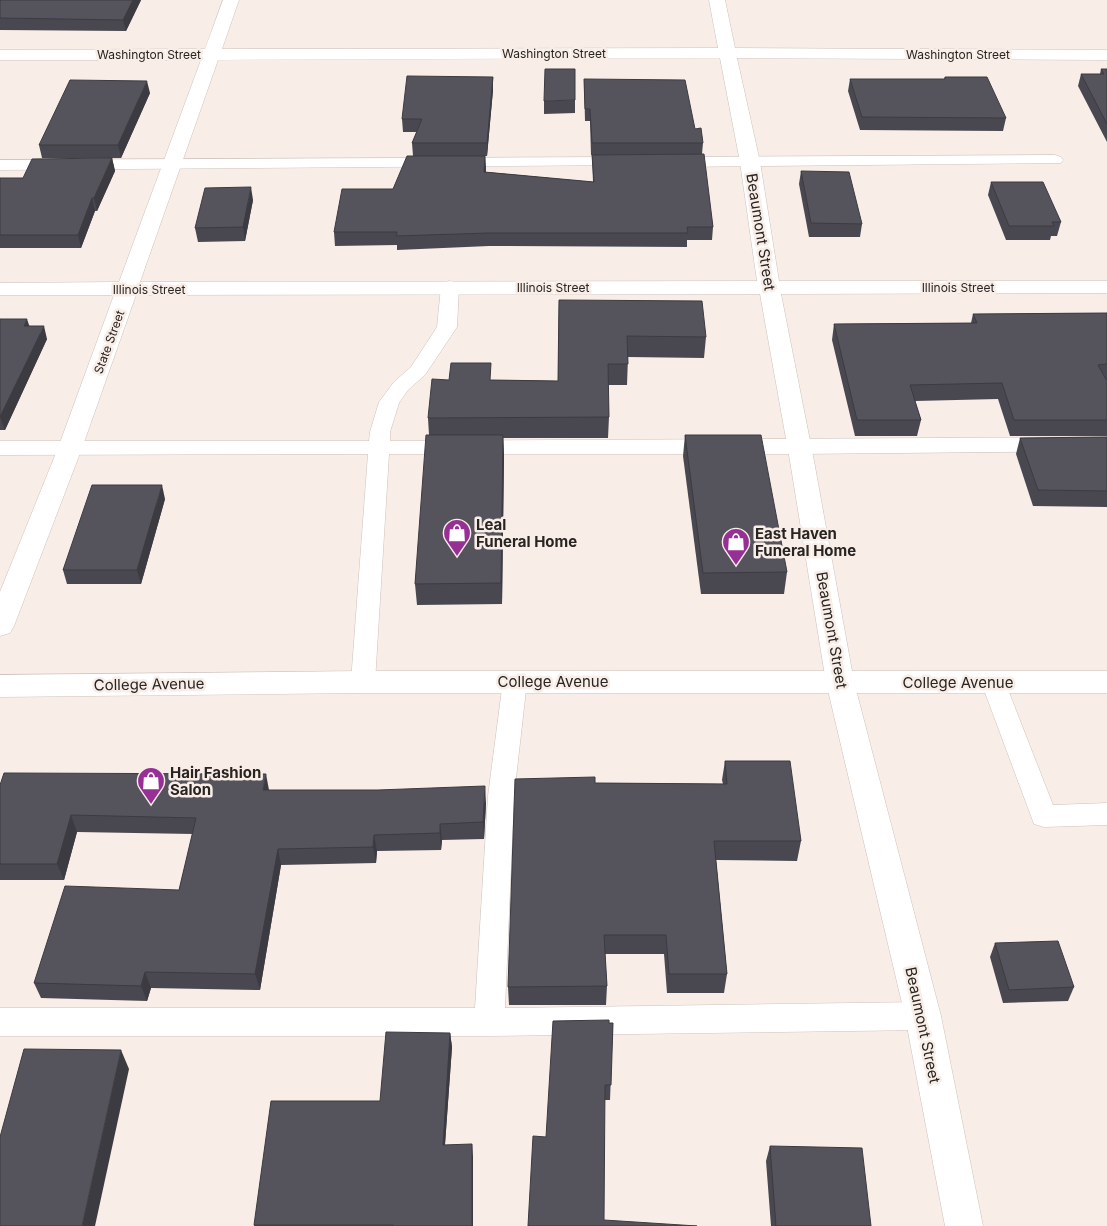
<svg xmlns="http://www.w3.org/2000/svg" width="1107" height="1226" font-family="Inter,sans-serif">
	<style>
		.lines { fill: none; stroke-linecap: round; stroke-linejoin: round }
		.service-casing { stroke: #ccc2bc; stroke-width: 1 }
		.minor-casing { stroke: #ccc2bc; stroke-width: 1 }
		.primary-casing { stroke: #ccc2bc; stroke-width: 1 }
		.service { fill: #fff; fill-rule: evenodd }
		.minor { fill: #fff; fill-rule: evenodd }
		.primary { fill: #fff; fill-rule: evenodd }
		.wall { fill: #494850 }
		.shaded-wall { fill: #3c3b41 }
		.building { fill: #55545d; stroke: #3c3b41 }
		.labels { text-anchor: middle; dominant-baseline: central; stroke-width: 5; stroke-linejoin: round; paint-order: stroke }
		.far-street-label { font-size: 12px; fill: #272421; stroke: #f8ede7 }
		.street-label { font-size: 15px; fill: #272421; stroke: #f8ede7 }
		.poi-label { font-size: 15px; font-weight: bold; fill: #272421; stroke: #f8ede7; text-anchor: start }
	</style>
	<rect width="100%" height="100%" fill="#f8ede7"/>
	<g class="lines">
		<defs>
			<g id="service">
				<polygon points="1055,155 1061,157 1063,160 1061,163 674,167 668,165 666,162 668,159 674,157"/>
				<polygon points="623,157 629,159 631,162 629,165 0,170 0,160"/>
				<polygon points="450,281 457,283 459,287 457,327 425,375 408,390 399,403 390,432 390,441 1107,437 1107,451 799,454 389,454 375,682 372,689 363,691 354,689 351,682 368,454 0,455 0,441 369,441 370,432 379,402 394,382 411,367 437,327 441,287 443,283"/>
				<polygon points="515,672 524,675 527,681 514,796 505,1008 923,1002 934,1006 938,1016 934,1026 923,1030 489,1036 0,1036 0,1008 475,1008 488,796 503,681 506,675"/>
				<polygon points="993,673 1002,675 1005,682 1053,805 1107,803 1107,825 1044,827 1034,824 981,682 984,675"/>
			</g>
			<path id="minor" d="M223,0H239L222,49L718,48L709,0H725L735,48L1107,50V60L737,58L760,162L779,281H1107V293L781,294L814,461L854,682L941,1016L983,1226H945L905,1016L826,682L790,461L760,294L136,295L82,448L14,626L10,633L0,636V592L58,448L114,295H0V283L119,282L201,60H0V50L205,49ZM720,58L740,162L757,281L140,282L218,60Z"/>
			<polygon id="primary" points="363,671 1107,671 1107,693 363,693 0,697 0,675"/>
		</defs>
		<!-- service casing -->
		<use href="#service" class="service-casing"/>
		<!-- minor casing -->
		<use href="#minor" class="minor-casing"/>
		<!-- primary casing -->
		<use href="#primary" class="primary-casing"/>
		<!-- service -->
		<use href="#service" class="service"/>
		<!-- minor -->
		<use href="#minor" class="minor"/>
		<!-- primary -->
		<use href="#primary" class="primary"/>
	</g>
	<!-- wall -->
	<g class="wall">
		<polygon points="0,0 141,0 126,31 0,30"/>
		<polygon points="1101,69 1107,69 1107,142 1078,86 1081,74 1100,74"/>
		<polygon points="493,77 493,90 487,156 485,156 486,172 593,182 592,155 591,155 590,121 585,121 584,79 695,129 703,143 702,154 713,227 712,240 687,240 687,247 489,246 397,250 397,245 335,246 334,232 393,189 413,156 412,143 417,132 403,132 402,119"/>
		<polygon points="945,77 1006,118 1003,131 860,130 848,91 850,79 944,79"/>
		<polygon points="150,93 121,158 42,158 39,145"/>
		<polygon points="575,100 575,113 544,114 544,101"/>
		<polygon points="112,158 115,171 97,211 95,211 81,248 0,248 0,178 23,178"/>
		<polygon points="801,171 862,224 860,237 809,237 799,184"/>
		<polygon points="991,182 1061,222 1057,236 1051,236 1050,240 1006,240 988,195"/>
		<polygon points="253,200 245,241 198,242 195,228"/>
		<polygon points="559,300 706,337 704,358 628,357 627,385 608,385 609,417 608,438 503,438 504,456 502,604 417,605 415,584 429,435 428,418 492,380 558,381"/>
		<polygon points="1107,313 1107,380 1106,380 1107,381 1107,436 1010,436 998,399 915,401 921,420 917,436 855,436 832,340 834,324 971,323 973,314"/>
		<polygon points="0,319 30,326 47,339 5,430 0,430"/>
		<polygon points="685,435 787,572 784,594 701,594 683,456"/>
		<polygon points="1107,437 1107,507 1033,506 1016,454 1020,438"/>
		<polygon points="165,499 141,584 67,584 63,570"/>
		<polygon points="725,761 801,841 797,861 716,860 727,974 724,993 667,993 664,954 605,954 607,986 606,1005 509,1005 508,987 595,783 723,784 722,780"/>
		<polygon points="0,785 269,790 486,803 484,839 442,840 441,850 377,851 376,863 281,865 260,990 151,988 147,1001 41,998 34,983 179,890 193,834 77,832 64,880 0,880"/>
		<polygon points="995,943 1074,987 1068,1001 1003,1003 990,957"/>
		<polygon points="609,1023 613,1023 610,1100 605,1100 528,1226 546,1137"/>
		<polygon points="450,1033 452,1047 445,1145 473,1157 473,1226 254,1226 254,1225 380,1101"/>
		<polygon points="770,1146 871,1226 771,1226 766,1161"/>
	</g>
	<!-- shaded-wall -->
	<g class="shaded-wall">
		<polygon points="133,0 141,0 126,31 123,20"/>
		<polygon points="493,77 493,90 487,156 487,143"/>
		<polygon points="147,81 150,93 121,158 118,145"/>
		<polygon points="485,156 486,169 484,185 484,172"/>
		<polygon points="112,158 115,171 97,211 94,198"/>
		<polygon points="251,187 253,200 245,241 243,227"/>
		<polygon points="92,198 95,211 81,248 78,235"/>
		<polygon points="27,319 31,331 24,326"/>
		<polygon points="44,326 47,339 5,430 0,417"/>
		<polygon points="503,435 504,456 502,604 501,583"/>
		<polygon points="162,485 165,499 141,584 137,570"/>
		<polygon points="266,774 269,790 263,790"/>
		<polygon points="485,786 486,803 484,839 483,822"/>
		<polygon points="71,815 77,832 64,880 57,864"/>
		<polygon points="440,824 442,840 441,850 440,833"/>
		<polygon points="374,835 377,851 376,863 373,847"/>
		<polygon points="278,849 281,865 260,990 255,974"/>
		<polygon points="145,972 151,988 147,1001 141,986"/>
		<polygon points="450,1033 452,1047 444,1157 443,1145"/>
		<polygon points="121,1050 129,1069 95,1226 82,1226"/>
		<polygon points="472,1144 473,1157 473,1226 472,1226"/>
	</g>
	<!-- building -->
	<g class="building">
		<polygon points="0,0 133,0 123,20 0,18"/>
		<polygon points="545,69 575,69 575,100 544,101"/>
		<polygon points="1101,69 1107,69 1107,124 1081,74 1104,74"/>
		<polygon points="407,76 493,77 487,143 412,143 422,119 402,119"/>
		<polygon points="945,77 987,77 1006,118 862,117 850,79 945,79"/>
		<polygon points="584,79 685,80 695,129 701,128 703,143 592,143 590,109 585,109"/>
		<polygon points="70,80 147,81 118,145 39,145"/>
		<polygon points="704,154 713,227 687,227 688,233 488,233 396,236 397,232 334,232 342,189 393,189 407,156 485,156 484,172 594,182 592,155"/>
		<polygon points="112,158 94,198 92,198 78,235 0,235 0,178 23,178 32,159"/>
		<polygon points="801,171 849,172 862,224 811,223"/>
		<polygon points="991,182 1043,182 1061,222 1052,222 1054,226 1009,226"/>
		<polygon points="251,187 243,227 195,228 205,188"/>
		<polygon points="559,300 702,301 706,337 627,336 628,364 608,364 609,417 428,418 432,379 449,380 451,363 491,363 490,380 558,381"/>
		<polygon points="1107,313 1107,364 1098,365 1107,381 1107,420 1014,420 1002,383 910,385 921,420 857,420 834,324 977,323 973,314"/>
		<polygon points="0,319 27,319 24,326 44,326 0,417"/>
		<polygon points="426,435 503,435 501,583 415,584"/>
		<polygon points="685,435 761,435 787,572 703,573"/>
		<polygon points="1107,437 1107,491 1038,490 1020,438"/>
		<polygon points="92,485 162,485 137,570 63,570"/>
		<polygon points="725,761 790,761 801,841 714,841 727,974 669,974 666,935 604,935 607,986 508,987 515,779 595,777 595,783 727,784"/>
		<polygon points="4,773 266,774 263,790 378,790 485,786 483,822 440,824 440,833 374,835 373,847 278,849 255,974 145,972 141,986 34,983 65,886 179,890 196,818 71,815 57,864 0,864 0,785"/>
		<polygon points="1058,941 1074,987 1009,990 995,943"/>
		<polygon points="609,1020 609,1023 613,1023 611,1085 605,1085 604,1220 697,1226 528,1226 533,1136 546,1137 553,1021"/>
		<polygon points="386,1032 450,1033 443,1145 472,1144 472,1226 393,1226 393,1225 254,1225 271,1101 380,1101"/>
		<polygon points="24,1049 121,1050 82,1226 0,1226 0,1137"/>
		<polygon points="770,1146 862,1148 871,1226 776,1226"/>
	</g>
	<!-- icons -->
	<defs>
		<symbol id="shop-pin" viewBox="-11 -11 22 30"><path d="M0 17L-7.5 6A9.5 9.5 0 1 1 7.5 6Z" fill="#963094" stroke="#f8ede7"/><path d="M-5-2.5h2.3a2.7 3.5 0 0 1 5.4 0H5L5.5 6h-11ZM-1.5-2.5h3a1.5 2.3 0 0 0-3 0Z" fill="#fff"/></symbol>
	</defs>
	<g fill-rule="evenodd">
		<use href="#shop-pin" x="441" y="517" width="32" height="43"/>
		<use href="#shop-pin" x="720" y="526" width="32" height="43"/>
		<use href="#shop-pin" x="135" y="765" width="32" height="43"/>
	</g>
	<g class="labels">
		<!-- far-street labels -->
		<g class="far-street-label">
			<text x="554" y="53">Washington Street</text>
			<text x="149" y="54">Washington Street</text>
			<text x="958" y="54">Washington Street</text>
			<text x="553" y="287">Illinois Street</text>
			<text x="958" y="287">Illinois Street</text>
			<text x="149" y="289">Illinois Street</text>
			<text transform="translate(109 342) rotate(-70)">State Street</text>
		</g>
		<!-- street labels -->
		<g class="street-label">
			<text transform="translate(761 232) rotate(81)">Beaumont Street</text>
			<text transform="translate(832 630) rotate(80)">Beaumont Street</text>
			<text x="553" y="681">College Avenue</text>
			<text x="958" y="682">College Avenue</text>
			<text transform="translate(149 684) rotate(-1)">College Avenue</text>
			<text transform="translate(923 1025) rotate(78)">Beaumont Street</text>
		</g>
		<!-- poi labels -->
		<g class="poi-label">
			<text x="476" y="524">Leal<tspan x="476" dy="17">Funeral Home</tspan></text>
			<text x="755" y="533">East Haven<tspan x="755" dy="17">Funeral Home</tspan></text>
			<text x="170" y="772">Hair Fashion<tspan x="170" dy="17">Salon</tspan></text>
		</g>
	</g>
</svg>
